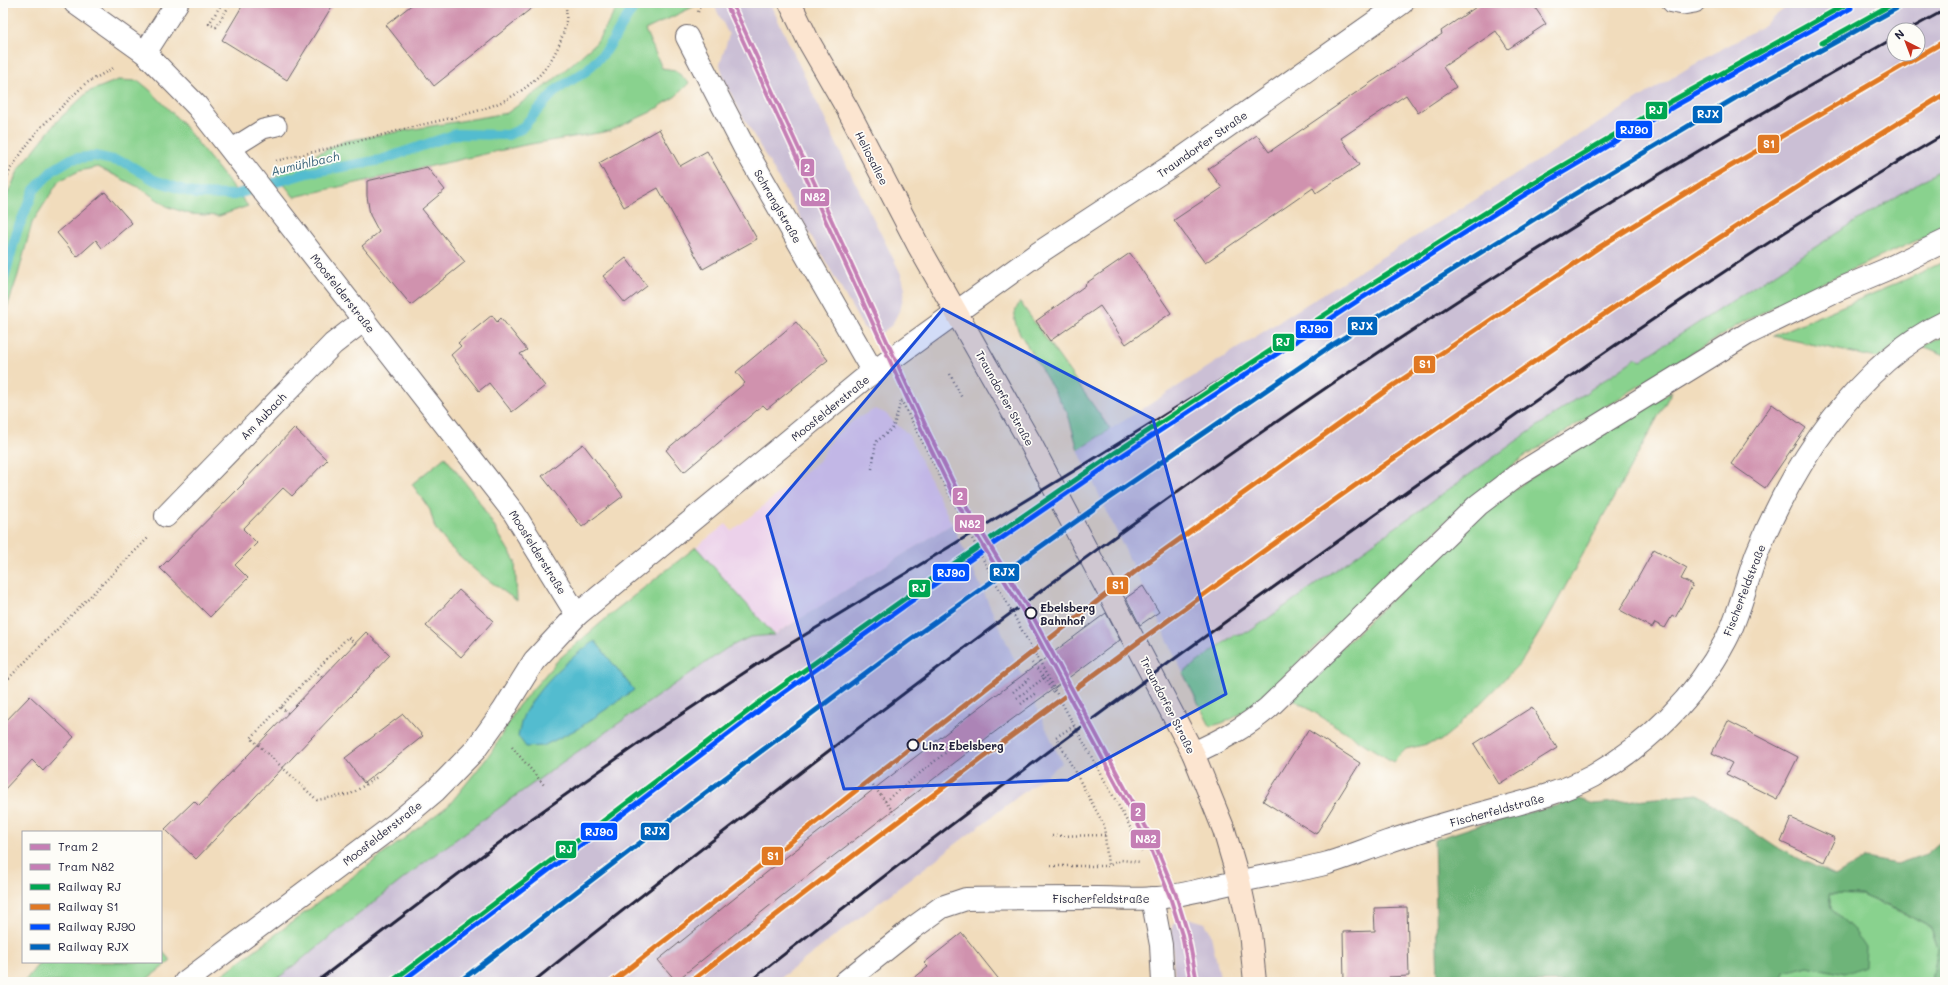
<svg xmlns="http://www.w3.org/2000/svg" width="1948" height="985" font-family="Mali,sans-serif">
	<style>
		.built { fill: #ecd1ea }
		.industrial { fill: #cbbfd5; fill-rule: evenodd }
		.green { fill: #89d28e; stroke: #567a64 }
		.forest { fill: #6eb479; stroke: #486b5a }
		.water { fill: #52bccf; stroke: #3a6f85 }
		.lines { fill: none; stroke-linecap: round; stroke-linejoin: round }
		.stream { stroke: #52bccf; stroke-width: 10 }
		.building { fill: #d092ae }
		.lane-casing { stroke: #6a6368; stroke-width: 21 }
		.street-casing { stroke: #6a6368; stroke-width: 24 }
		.secondary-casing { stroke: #6a6368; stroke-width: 24 }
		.path { stroke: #6a6368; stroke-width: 2.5; stroke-dasharray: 1 3; stroke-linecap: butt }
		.lane { stroke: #fff; stroke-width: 19 }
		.street { stroke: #fff; stroke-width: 22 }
		.secondary { stroke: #fce5d0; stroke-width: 22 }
		.rail { stroke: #22223b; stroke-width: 3 }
		.rail-1-casing { stroke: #fdfcf7; stroke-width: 8 }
		.rail-2-casing { stroke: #fdfcf7; stroke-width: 8 }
		.rail-3-casing { stroke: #fdfcf7; stroke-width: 8 }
		.rail-4-casing { stroke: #fdfcf7; stroke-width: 8 }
		.rail-1 { stroke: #00a651; stroke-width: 5 }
		.rail-2 { stroke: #e07823; stroke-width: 5 }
		.rail-3 { stroke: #0050ff; stroke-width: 5 }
		.rail-4 { stroke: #0065bd; stroke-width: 5 }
		.tram-1-casing { stroke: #fdfcf7; stroke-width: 7 }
		.tram-2-casing { stroke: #fdfcf7; stroke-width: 7 }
		.tram-1 { stroke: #c57eb5; stroke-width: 4 }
		.tram-2 { stroke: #c57eb5; stroke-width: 4 }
		.marked { fill: #1d4ed8; fill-opacity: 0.2; stroke: #1d4ed8; stroke-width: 3; stroke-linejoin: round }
		.stop-dot { fill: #fdfcf7; stroke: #22223b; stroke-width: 2 }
		.labels { text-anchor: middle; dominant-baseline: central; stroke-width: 3.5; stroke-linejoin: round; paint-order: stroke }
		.street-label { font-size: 11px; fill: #22223b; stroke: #fdfcf7 }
		.stop-label { font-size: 11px; font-weight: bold; fill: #22223b; stroke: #fdfcf7; text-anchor: start }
		.water-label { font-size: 12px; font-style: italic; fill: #356076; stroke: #fdfcf7 }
		.line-badge { stroke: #fdfcf7; stroke-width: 1.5 }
		.badge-label { font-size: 11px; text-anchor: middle; font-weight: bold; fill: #fff }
	</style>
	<rect width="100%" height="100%" fill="#fdfcf7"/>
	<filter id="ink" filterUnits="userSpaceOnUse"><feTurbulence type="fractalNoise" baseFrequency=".025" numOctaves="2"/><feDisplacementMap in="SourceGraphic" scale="8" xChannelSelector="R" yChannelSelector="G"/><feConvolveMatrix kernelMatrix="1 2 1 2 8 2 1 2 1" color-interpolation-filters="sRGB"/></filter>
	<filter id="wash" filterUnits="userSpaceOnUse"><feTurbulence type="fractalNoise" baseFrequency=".012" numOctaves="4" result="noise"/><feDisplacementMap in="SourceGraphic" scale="16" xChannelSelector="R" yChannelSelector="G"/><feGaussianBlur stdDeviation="0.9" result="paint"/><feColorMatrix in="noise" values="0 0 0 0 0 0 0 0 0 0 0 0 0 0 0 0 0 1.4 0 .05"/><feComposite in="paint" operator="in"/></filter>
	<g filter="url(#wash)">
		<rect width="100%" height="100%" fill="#f1dcbc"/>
		<!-- built -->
		<polygon class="built" points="875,409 885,413 909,436 952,524 774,635 696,547 726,524 732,531 819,461 832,439 854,420"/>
		<!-- industrial -->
		<g class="industrial">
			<polygon points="713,3 770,3 847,166 901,274 905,288 901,307 892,325 880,334 871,334 863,327 741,113 724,80 720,64 729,35"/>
			<path d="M1792,3H1945V167L1840,231L1641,360L1636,358L1522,437L1249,632L1234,635L1183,673L1078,450L1329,290L1688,68L1761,27ZM1894,30H1918V54H1894Z"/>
			<polygon points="952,524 1062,763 775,982 273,982 426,861 564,761 727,648 750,637 774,635"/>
			<polygon points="1189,918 1205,923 1210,931 1221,982 1175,982 1171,933 1173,923"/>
		</g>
		<!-- green -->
		<g class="green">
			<polygon points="620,3 693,3 695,6 645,30 662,68 675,70 689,83 676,96 651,112 610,131 525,145 294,197 275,173 345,141 507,113 551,82 596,43"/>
			<polygon points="118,80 139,81 151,91 181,122 248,206 219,216 190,214 168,207 142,189 98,167 79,171 59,181 32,223 18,275 3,320 3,204 19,169 57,121 88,92"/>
			<path d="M1945,167V226L1927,236L1824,282L1743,322L1522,458L1462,506L1273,687C1253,704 1236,722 1210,726L1183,673L1234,635L1249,632L1522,437L1636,358L1641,360L1840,231Z"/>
			<path d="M1945,261V313L1877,358L1773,336C1830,310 1889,289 1945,261Z"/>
			<path d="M1020,302L1110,429L1078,450L1068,414L1019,332C1013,319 1013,313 1020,302Z"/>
			<polygon points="1945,336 1945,355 1923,346"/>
			<polygon points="1672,391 1547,620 1522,661 1456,728 1440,741 1406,749 1393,762 1290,697 1470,524 1527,480"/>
			<polygon points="445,457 477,498 515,561 517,601 476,571 449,546 435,528 430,510 412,484"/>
			<polygon points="696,547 774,635 750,637 727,648 564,761 426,861 273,982 212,982 449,805 491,753 518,706 559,659 617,609"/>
			<polygon points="1829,894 1861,895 1905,914 1931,928 1938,947 1932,982 1781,982 1784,972 1808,966 1845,974 1854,930 1831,909"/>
			<polygon points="161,950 171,961 143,982 24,982 40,962 161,962"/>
		</g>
		<!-- forest -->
		<polygon class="forest" points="1698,794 1777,848 1835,876 1865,858 1897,864 1926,854 1945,838 1945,982 1932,982 1938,947 1931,928 1905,913 1861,895 1829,894 1831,909 1854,930 1866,948 1865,966 1845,974 1808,966 1784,972 1781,982 1438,982 1434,840 1479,825 1559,805 1577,798 1594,804"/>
		<!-- water -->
		<path class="water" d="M595,641L634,690L579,728L543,746L526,747L518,736C520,729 521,719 525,712C541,684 568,659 595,641Z"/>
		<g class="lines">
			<!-- stream -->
			<polyline class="stream" points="3,282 17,231 34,190 53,170 71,159 95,156 126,163 154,180 196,194 234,195 307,173 381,160 456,134 508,135 521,129 556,90 586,71 606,51 636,3"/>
		</g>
		<g id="blocks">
			<!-- building -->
			<g class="building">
				<polygon points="244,3 334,3 287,80 222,40"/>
				<polygon points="414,3 538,3 434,86 386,25"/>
				<polygon points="1478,3 1538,3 1534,6 1546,24 1508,49 1496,31 1443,67 1456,87 1418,113 1406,95 1341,138 1359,165 1316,193 1313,188 1205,263 1174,220 1222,188 1208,169 1257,135 1269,152 1442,34 1441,31 1479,5"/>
				<polygon points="659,129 680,166 707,151 757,239 703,269 658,188 624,207 599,163"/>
				<polygon points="427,167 445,190 422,209 465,262 411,305 362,246 379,232 370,215 367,196 367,181"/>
				<polygon points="105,192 132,223 102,248 96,240 77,257 57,233"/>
				<polygon points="1130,253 1171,313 1126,344 1100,306 1050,341 1036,321 1086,285 1085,284"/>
				<polygon points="626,258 647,286 625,303 603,276"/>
				<polygon points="492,315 497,322 501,318 527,350 520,354 545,386 512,412 489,383 479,391 451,355 461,346 458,343"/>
				<polygon points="796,322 828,360 767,409 763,405 684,472 666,450 745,383 736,372"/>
				<polygon points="1772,404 1806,428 1765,488 1731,464"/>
				<polygon points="294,428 327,460 292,496 283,488 243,529 257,543 235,565 248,578 210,617 160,568 244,483 243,482"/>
				<polygon points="583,444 623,496 582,527 542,476"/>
				<polygon points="1654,549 1687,568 1681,579 1693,585 1675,618 1672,616 1665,628 1655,623 1652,628 1620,610"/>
				<polygon points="1143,586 1159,612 1140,625 1126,598"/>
				<polygon points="459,590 493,621 461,657 426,626"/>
				<polygon points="1106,613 1120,640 988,737 788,891 676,981 658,960 771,869 972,713"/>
				<polygon points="366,632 390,655 196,859 165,829 194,801 199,806"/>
				<polygon points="30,696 74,737 43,771 32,760 3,791 3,724"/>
				<polygon points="1532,707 1557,748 1499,784 1474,744"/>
				<polygon points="403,714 423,736 364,783 345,758"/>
				<polygon points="1728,721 1798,757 1777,799 1726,774 1732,763 1712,753"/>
				<polygon points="1308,730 1360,763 1316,834 1263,801"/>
				<polygon points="1791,818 1835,838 1824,862 1781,842"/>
				<polygon points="1407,907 1409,976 1389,977 1390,982 1344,982 1343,932 1375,931 1374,908"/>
				<polygon points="962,933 1001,982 909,982 928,967 924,963"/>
			</g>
		</g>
	</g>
	<g filter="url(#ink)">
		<use href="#blocks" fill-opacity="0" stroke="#6a6368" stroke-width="1"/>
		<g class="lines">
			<defs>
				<g id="lane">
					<polyline points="1672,3 1683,5 1695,3"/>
					<polyline points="231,149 263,129 277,126"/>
				</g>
				<g id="street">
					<polyline points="75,3 145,53 197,106 514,513 577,615"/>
					<polyline points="687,37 744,147 873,372"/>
					<polyline points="145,53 177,3"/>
					<polyline points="166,516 333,344 364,320"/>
					<path d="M1193,753C1222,740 1244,728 1268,708L1478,505L1516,476L1747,334L1835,291L1885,270L1945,241"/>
					<polyline points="1152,898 1161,945 1163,982"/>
					<polyline points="185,982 397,823 435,791 475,750 503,711 534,661 577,615 861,381 1037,254 1171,166 1402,3"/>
					<path d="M845,982L913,928L942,907L966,899C1009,898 1053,898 1096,898C1116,898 1138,900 1158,898C1184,895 1211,887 1237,882C1267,875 1298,871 1328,863C1348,857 1367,849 1387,842C1410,834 1434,827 1458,820C1503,806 1550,799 1593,776C1648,744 1696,697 1726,640C1740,613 1746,582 1757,553C1792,466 1858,363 1945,322"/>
				</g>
				<polyline id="secondary" points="790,3 809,42 848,110 918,245 1031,444 1193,753 1224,830 1239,881 1250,932 1255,982"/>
			</defs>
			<!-- lane casing -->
			<use href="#lane" class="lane-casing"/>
			<!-- street casing -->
			<use href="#street" class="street-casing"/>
			<!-- secondary casing -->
			<use href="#secondary" class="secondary-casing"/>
			<!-- path -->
			<g class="path">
				<polyline points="222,3 209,24 216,27 231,3"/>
				<polyline points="698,12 703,3"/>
				<path d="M276,161C317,151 357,142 397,131C457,114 528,112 558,47C564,33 569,18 565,3"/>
				<polyline points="3,187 11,168 37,131 85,84 115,67"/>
				<polyline points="950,374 962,398"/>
				<polyline points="901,400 980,554 1128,823 1142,852"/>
				<polyline points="872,469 876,442 893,428 901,401"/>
				<polyline points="355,644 348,637 251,738 317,800 351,794 377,777"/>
				<polyline points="315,671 323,678"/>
				<polyline points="1044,678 1054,693"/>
				<polyline points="3,684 149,537"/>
				<polyline points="1013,692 1029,679"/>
				<polyline points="1017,698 1044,678 1032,663"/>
				<polyline points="1021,704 1037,692"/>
				<polyline points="281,707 289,714"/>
				<polyline points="1074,726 1056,737 1104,825 1108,866"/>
				<polyline points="512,747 544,785"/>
				<polyline points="873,785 885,801 955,745"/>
				<polyline points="885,801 895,814"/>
				<polyline points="1052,836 1105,835"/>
				<polyline points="1051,866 1108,866 1121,860 1140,862"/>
			</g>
			<!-- lane -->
			<use href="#lane" class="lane"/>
			<!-- street -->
			<use href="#street" class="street"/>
			<!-- secondary -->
			<use href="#secondary" class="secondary"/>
			<!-- rail -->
			<g class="rail">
				<polyline points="1908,30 1945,10"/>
				<polyline points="316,982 520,827 656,731 762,661 1087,463 1332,311"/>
				<path d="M533,982C628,905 725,831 822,756C1009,613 1199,471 1396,341C1558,234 1724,133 1894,38"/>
				<path d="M749,982C951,821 1159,668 1369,519C1556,385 1746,250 1945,134"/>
			</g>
			<defs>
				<g id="rail-1">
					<polyline points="1822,43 1894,3"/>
					<polyline points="391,982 764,699 939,574 1116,452 1358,293 1523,189 1670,102 1848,3"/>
				</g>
				<g id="rail-2">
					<polyline points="612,982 1141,567 1391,387 1601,246 1707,180 1945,41"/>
					<path d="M690,982C907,812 1128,647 1353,487C1547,351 1743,218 1945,94"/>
				</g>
				<polyline id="rail-3" points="401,982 768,704 942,579 1120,457 1362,298 1526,194 1673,107 1851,8"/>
				<polyline id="rail-4" points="459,982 696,800 907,642 1106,500 1332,345 1573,195 1747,91 1897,8"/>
			</defs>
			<!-- rail-1 casing -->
			<use href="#rail-1" class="rail-1-casing"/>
			<!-- rail-2 casing -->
			<use href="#rail-2" class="rail-2-casing"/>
			<!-- rail-3 casing -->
			<use href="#rail-3" class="rail-3-casing"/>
			<!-- rail-4 casing -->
			<use href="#rail-4" class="rail-4-casing"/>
			<!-- rail-1 -->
			<use href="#rail-1" class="rail-1"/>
			<!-- rail-2 -->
			<use href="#rail-2" class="rail-2"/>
			<!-- rail-3 -->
			<use href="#rail-3" class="rail-3"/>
			<!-- rail-4 -->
			<use href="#rail-4" class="rail-4"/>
			<defs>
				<polyline id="tram-1" points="732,3 929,433 962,500 1031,613 1155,844 1176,895 1188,934 1197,982"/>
				<polyline id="tram-2" points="727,6 924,435 957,503 1026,616 1150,847 1170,897 1182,935 1191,982"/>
			</defs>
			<!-- tram-1 casing -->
			<use href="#tram-1" class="tram-1-casing"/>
			<!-- tram-2 casing -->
			<use href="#tram-2" class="tram-2-casing"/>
			<!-- tram-1 -->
			<use href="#tram-1" class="tram-1"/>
			<!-- tram-2 -->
			<use href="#tram-2" class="tram-2"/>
		</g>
	</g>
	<!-- marked area -->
	<path class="marked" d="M943,309L1153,419L1226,694L1068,780L844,789L767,516Z"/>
	<!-- markers -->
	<g class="stop-dot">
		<circle cx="1031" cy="613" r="5.5"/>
		<circle cx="913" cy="745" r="5.5"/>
	</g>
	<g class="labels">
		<!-- street labels -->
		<g class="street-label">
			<text transform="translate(1202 144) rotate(-35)">Traundorfer Straße</text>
			<text transform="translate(872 158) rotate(63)">Heliosallee</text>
			<text transform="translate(778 206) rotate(60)">Schranglstraße</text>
			<text transform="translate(343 293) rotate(52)">Moosfelderstraße</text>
			<text transform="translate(1005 398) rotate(61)">Traundorfer Straße</text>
			<text transform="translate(830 408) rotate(-39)">Moosfelderstraße</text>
			<text transform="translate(263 416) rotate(-46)">Am Aubach</text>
			<text transform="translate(538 552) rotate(58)">Moosfelderstraße</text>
			<text transform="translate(1744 590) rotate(-69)">Fischerfeldstraße</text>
			<text transform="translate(1168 705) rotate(63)">Traundorfer Straße</text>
			<text transform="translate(1497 810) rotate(-15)">Fischerfeldstraße</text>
			<text transform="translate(382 833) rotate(-38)">Moosfelderstraße</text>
			<text x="1101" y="898">Fischerfeldstraße</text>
		</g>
		<!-- stop labels -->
		<g class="stop-label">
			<text x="1040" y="607">Ebelsberg<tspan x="1040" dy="13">Bahnhof</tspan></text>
			<text x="922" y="745">Linz Ebelsberg</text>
		</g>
		<!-- water labels -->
		<g class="water-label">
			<text transform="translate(305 163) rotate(-13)">Aumühlbach</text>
		</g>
	</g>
	<g class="line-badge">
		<rect x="1645" y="101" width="23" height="19" rx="4" fill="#00a651"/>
		<rect x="1692" y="105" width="31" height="19" rx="4" fill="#0065bd"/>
		<rect x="1615" y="120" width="38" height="19" rx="4" fill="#0050ff"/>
		<rect x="1757" y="134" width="23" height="20" rx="4" fill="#e07823"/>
		<rect x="800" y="158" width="15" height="19" rx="4" fill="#c57eb5"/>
		<rect x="800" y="188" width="30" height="19" rx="4" fill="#c57eb5"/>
		<rect x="1347" y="316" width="31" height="20" rx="4" fill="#0065bd"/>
		<rect x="1295" y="320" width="38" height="19" rx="4" fill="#0050ff"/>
		<rect x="1272" y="333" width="23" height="19" rx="4" fill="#00a651"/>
		<rect x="1413" y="355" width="23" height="19" rx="4" fill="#e07823"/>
		<rect x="952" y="487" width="16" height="19" rx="4" fill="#c57eb5"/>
		<rect x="954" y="514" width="31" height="19" rx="4" fill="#c57eb5"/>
		<rect x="989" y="563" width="31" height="19" rx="4" fill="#0065bd"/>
		<rect x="932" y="563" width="38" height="19" rx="4" fill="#0050ff"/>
		<rect x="1106" y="576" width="23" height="19" rx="4" fill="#e07823"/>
		<rect x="908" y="579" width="23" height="19" rx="4" fill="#00a651"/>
		<rect x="1130" y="802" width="16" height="20" rx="4" fill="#c57eb5"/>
		<rect x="640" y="822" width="30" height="19" rx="4" fill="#0065bd"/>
		<rect x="580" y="822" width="38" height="19" rx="4" fill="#0050ff"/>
		<rect x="1130" y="829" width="31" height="20" rx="4" fill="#c57eb5"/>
		<rect x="555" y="840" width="22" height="19" rx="4" fill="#00a651"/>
		<rect x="761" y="846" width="23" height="20" rx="4" fill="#e07823"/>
	</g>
	<g class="badge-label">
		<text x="1656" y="114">RJ</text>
		<text x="1708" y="118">RJX</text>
		<text x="1634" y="134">RJ90</text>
		<text x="1769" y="148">S1</text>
		<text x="807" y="172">2</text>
		<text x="815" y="201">N82</text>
		<text x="1362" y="330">RJX</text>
		<text x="1314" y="333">RJ90</text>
		<text x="1283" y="346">RJ</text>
		<text x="1425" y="368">S1</text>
		<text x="960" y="500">2</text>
		<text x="970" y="528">N82</text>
		<text x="1004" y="576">RJX</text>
		<text x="951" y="577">RJ90</text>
		<text x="1118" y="589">S1</text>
		<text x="919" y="592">RJ</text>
		<text x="1138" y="816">2</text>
		<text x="655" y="835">RJX</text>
		<text x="599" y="836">RJ90</text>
		<text x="1146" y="843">N82</text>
		<text x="566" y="853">RJ</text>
		<text x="773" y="860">S1</text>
	</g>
	<!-- margin -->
	<rect width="1948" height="985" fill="none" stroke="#fdfcf7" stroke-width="16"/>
	<!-- legend -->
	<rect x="22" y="831" width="140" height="132" fill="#fdfcf7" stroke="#a5a5ac"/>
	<rect x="30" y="844" width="20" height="6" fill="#c57eb5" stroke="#a5a5ac"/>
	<text x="58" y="851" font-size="12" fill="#22223b">Tram 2</text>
	<rect x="30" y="864" width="20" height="6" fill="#c57eb5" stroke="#a5a5ac"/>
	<text x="58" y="871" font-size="12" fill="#22223b">Tram N82</text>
	<rect x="30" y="884" width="20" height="6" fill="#00a651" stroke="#a5a5ac"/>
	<text x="58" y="891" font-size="12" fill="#22223b">Railway RJ</text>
	<rect x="30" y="904" width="20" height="6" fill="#e07823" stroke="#a5a5ac"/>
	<text x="58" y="911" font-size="12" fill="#22223b">Railway S1</text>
	<rect x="30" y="924" width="20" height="6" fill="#0050ff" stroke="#a5a5ac"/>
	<text x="58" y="931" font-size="12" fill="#22223b">Railway RJ90</text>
	<rect x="30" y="944" width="20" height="6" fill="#0065bd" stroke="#a5a5ac"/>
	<text x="58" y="951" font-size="12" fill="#22223b">Railway RJX</text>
	<!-- north arrow -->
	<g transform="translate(1906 42) rotate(318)"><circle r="19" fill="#fdfcf7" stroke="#a5a5ac"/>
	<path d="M0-3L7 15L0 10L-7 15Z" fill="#c8321e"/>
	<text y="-6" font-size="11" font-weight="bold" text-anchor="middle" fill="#22223b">N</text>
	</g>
</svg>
